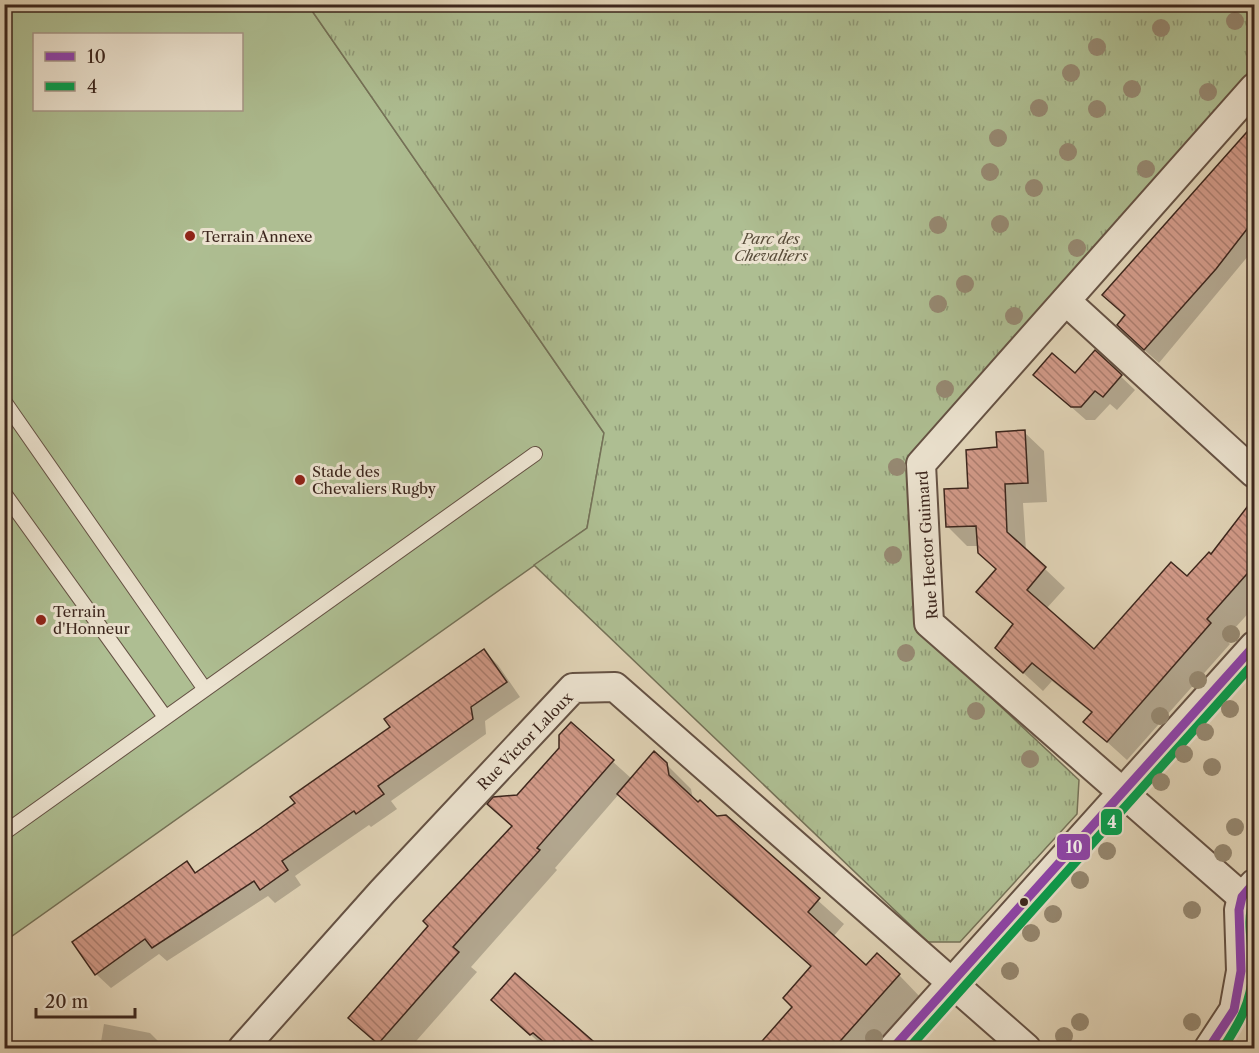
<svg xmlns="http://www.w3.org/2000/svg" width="1259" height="1053" font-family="'Libre Caslon Text',serif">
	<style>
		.grass { fill: #aebe92; stroke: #757258; stroke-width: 1.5; fill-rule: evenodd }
		.park { fill: url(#park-tufts); stroke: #757258; stroke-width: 1.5 }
		.shadow { fill: #0003 }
		.building { fill: url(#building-back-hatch); stroke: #3c261d; stroke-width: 1.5 }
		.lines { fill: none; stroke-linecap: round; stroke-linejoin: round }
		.lane-casing { stroke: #655244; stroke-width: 16 }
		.street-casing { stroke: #655244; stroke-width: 32 }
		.lane { stroke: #ece3d0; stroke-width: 14 }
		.street { stroke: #ece3d0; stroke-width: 28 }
		.bus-1-casing { stroke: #ece3d0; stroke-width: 14 }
		.bus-2-casing { stroke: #ece3d0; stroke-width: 14 }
		.bus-1 { stroke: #8e44ad; stroke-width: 9 }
		.bus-2 { stroke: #03a04e; stroke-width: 9 }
		.tree { fill: #968972 }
		.poi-dot { fill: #8f2418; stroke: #ece3d0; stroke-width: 2 }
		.bus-dot { fill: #3c261d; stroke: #ece3d0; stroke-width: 2 }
		.labels { text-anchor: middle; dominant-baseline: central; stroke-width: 6; stroke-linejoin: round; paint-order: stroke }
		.poi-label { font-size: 15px; fill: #3c261d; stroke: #ece3d0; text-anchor: start }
		.park-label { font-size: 15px; font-style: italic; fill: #584c3a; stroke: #ece3d0 }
		.street-label { font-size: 15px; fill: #3c261d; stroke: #ece3d0 }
		.line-badge { stroke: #ece3d0; stroke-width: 2 }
		.badge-label { font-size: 16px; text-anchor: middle; font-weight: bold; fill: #fff }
	</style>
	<defs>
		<pattern id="park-tufts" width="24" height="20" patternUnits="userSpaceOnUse" patternTransform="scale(1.5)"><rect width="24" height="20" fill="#aebe92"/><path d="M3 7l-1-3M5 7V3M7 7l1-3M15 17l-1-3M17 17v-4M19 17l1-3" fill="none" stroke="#8f9a77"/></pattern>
		<pattern id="building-back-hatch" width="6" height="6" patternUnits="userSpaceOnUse" patternTransform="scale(1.5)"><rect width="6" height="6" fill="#d29a89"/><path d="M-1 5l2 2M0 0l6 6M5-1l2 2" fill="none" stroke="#ac7d6f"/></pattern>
	</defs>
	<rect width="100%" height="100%" fill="#e1d4b7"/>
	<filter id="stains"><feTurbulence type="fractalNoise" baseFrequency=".00333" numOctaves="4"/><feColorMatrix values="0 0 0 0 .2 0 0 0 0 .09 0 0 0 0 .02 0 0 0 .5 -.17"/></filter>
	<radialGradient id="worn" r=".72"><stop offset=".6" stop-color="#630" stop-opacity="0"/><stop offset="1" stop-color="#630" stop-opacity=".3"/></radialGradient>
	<!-- grass -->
	<path class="grass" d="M5,5H308L604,433L587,528L5,941ZM34,34H242V110H34Z"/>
	<!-- park -->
	<path class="park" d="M308,5H1245C1254,35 1259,54 1243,82L907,462L918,629L1079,780L1077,814L960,942H928L534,565L587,528L604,433Z"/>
	<!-- shadow -->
	<g class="shadow">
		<polygon points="1254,125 1254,249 1159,363 1132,339 1126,316 1104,295"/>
		<polygon points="1095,352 1135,390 1117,410 1110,404 1095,420 1086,420 1035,375 1075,375"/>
		<polygon points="1024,432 1044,451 1047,502 1023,503 1026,551 1065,588 1046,609 1094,651 1187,579 1211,556 1254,501 1254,607 1225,639 1230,644 1127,760 1085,722 1093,714 1052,681 1043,691 1017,667 1014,626 979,592 997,570 979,546 967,546 948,527 999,449"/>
		<polygon points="484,651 498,665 520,697 485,721 486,734 391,801 397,809 371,827 369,825 295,876 301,885 275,903 268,896 167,961 159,954 111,988 96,974 186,863 197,874 297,804"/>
		<polygon points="571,724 632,779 666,764 691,789 693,799 716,818 725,817 844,924 833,937 866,967 899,975 923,1000 880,1048 769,1048 763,1042 794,1007 812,968 619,794 555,868 557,870 471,967 477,972 410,1048 382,1048 350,1018 513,827 489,804 518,797 560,749"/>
		<polygon points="515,976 598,1048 545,1048 493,1000"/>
		<polygon points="104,1024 150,1033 165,1048 100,1048"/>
	</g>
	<!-- building -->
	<g class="building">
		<polygon points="1254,124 1254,220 1216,269 1144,350 1117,325 1125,315 1102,295"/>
		<polygon points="1095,350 1122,375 1103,397 1095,391 1081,407 1071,407 1033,375 1052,353 1075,373"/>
		<polygon points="1025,430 1028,483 1005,484 1007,532 1046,567 1027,590 1094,649 1171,562 1187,576 1209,552 1211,554 1254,498 1254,566 1207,619 1211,623 1107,742 1083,722 1092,712 1032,663 1023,673 995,648 1013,624 976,592 996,569 978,553 976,526 946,527 944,489 968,488 966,450 997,447 996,432"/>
		<polygon points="484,649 507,682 471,707 473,719 378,786 384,794 356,814 354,811 282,861 288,870 260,890 254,881 152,948 145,939 95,975 72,942 187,861 195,873 259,829 295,803 290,797 390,727 384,719"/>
		<polygon points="571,722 614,760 537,848 540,850 453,947 459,952 378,1044 348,1018 428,926 423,921 512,826 487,804 493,797 517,795 559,748 559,735"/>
		<polygon points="654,751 667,763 669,775 698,802 700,800 717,816 726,815 820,898 808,912 866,965 877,953 900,974 834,1048 756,1048 792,1007 783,998 811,966 617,794"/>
		<polygon points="515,973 601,1048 551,1048 533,1033 530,1035 491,1000"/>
	</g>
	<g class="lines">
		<defs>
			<g id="lane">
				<polyline points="4,401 204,688"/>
				<polyline points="4,493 165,717"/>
				<polyline points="4,833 535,454"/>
			</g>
			<g id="street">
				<polyline points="1066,301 1254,473"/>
				<polyline points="1242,897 929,623 921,464 1254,88"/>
				<polyline points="243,1048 382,892 573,688 615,687 1026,1048"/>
				<polyline points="893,1048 1254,646"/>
				<polyline points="1209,1048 1234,1010 1241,971 1239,910 1242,897 1254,884"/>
			</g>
		</defs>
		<!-- lane casing -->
		<use href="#lane" class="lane-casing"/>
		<!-- street casing -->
		<use href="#street" class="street-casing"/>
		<!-- lane -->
		<use href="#lane" class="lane"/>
		<!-- street -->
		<use href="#street" class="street"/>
		<defs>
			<g id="bus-1">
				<polyline points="893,1048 1254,646"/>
				<polyline points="1209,1048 1234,1010 1241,971 1239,910 1242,897 1254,883"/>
			</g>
			<g id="bus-2">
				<polyline points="909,1048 1254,663"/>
				<path d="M1223,1048C1240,1022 1251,1003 1253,971C1254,949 1245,920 1254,901"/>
			</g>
		</defs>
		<!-- bus-1 casing -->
		<use href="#bus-1" class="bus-1-casing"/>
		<!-- bus-2 casing -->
		<use href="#bus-2" class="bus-2-casing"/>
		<!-- bus-1 -->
		<use href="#bus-1" class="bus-1"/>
		<!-- bus-2 -->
		<use href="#bus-2" class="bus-2"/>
	</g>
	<!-- trees -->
	<g class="tree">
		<circle cx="1235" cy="21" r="9"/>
		<circle cx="1161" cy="28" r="9"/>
		<circle cx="1097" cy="47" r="9"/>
		<circle cx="1071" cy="73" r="9"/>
		<circle cx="1132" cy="89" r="9"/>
		<circle cx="1208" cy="92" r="9"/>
		<circle cx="1039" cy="108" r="9"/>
		<circle cx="1097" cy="109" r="9"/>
		<circle cx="998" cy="138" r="9"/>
		<circle cx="1068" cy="152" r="9"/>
		<circle cx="1146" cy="169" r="9"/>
		<circle cx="990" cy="172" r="9"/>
		<circle cx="1034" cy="188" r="9"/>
		<circle cx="1000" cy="224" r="9"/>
		<circle cx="938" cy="225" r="9"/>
		<circle cx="1077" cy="248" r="9"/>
		<circle cx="965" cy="284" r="9"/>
		<circle cx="938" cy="304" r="9"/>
		<circle cx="1014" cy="316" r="9"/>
		<circle cx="945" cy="389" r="9"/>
		<circle cx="897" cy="467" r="9"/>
		<circle cx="893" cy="555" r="9"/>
		<circle cx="1231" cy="634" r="9"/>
		<circle cx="906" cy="653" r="9"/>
		<circle cx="1198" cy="680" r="9"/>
		<circle cx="1230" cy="709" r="9"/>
		<circle cx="976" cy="711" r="9"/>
		<circle cx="1160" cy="716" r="9"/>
		<circle cx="1205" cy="732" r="9"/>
		<circle cx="1184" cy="754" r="9"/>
		<circle cx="1030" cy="759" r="9"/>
		<circle cx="1212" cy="767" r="9"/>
		<circle cx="1161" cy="782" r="9"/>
		<circle cx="1235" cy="827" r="9"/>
		<circle cx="1107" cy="851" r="9"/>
		<circle cx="1223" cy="853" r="9"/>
		<circle cx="1080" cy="880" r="9"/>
		<circle cx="1192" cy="910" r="9"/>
		<circle cx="1053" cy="914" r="9"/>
		<circle cx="1031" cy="933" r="9"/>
		<circle cx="1010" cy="971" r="9"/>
		<circle cx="1080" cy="1022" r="9"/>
		<circle cx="1192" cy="1022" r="9"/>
		<circle cx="1064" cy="1036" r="9"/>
		<circle cx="874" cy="1038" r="9"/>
	</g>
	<!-- markers -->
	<g class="poi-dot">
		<circle cx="190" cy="236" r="6"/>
		<circle cx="300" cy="480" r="6"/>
		<circle cx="41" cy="620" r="6"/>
	</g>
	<circle class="bus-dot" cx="1024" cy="902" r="5"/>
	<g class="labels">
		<!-- poi labels -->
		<g class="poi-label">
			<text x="202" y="236">Terrain Annexe</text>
			<text x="312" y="471">Stade des<tspan x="312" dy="17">Chevaliers Rugby</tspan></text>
			<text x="53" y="611">Terrain<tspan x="53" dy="17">d'Honneur</tspan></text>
		</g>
		<!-- park labels -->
		<g class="park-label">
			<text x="771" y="238">Parc des<tspan x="771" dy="17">Chevaliers</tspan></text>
		</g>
		<!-- street labels -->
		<g class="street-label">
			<text transform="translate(927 545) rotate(-94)">Rue Hector Guimard</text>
			<text transform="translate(525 741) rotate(-46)">Rue Victor Laloux</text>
		</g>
	</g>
	<g class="line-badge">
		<rect x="1100" y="808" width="23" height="28" rx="6" fill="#03a04e"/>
		<rect x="1056" y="833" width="35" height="28" rx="6" fill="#8e44ad"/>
	</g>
	<g class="badge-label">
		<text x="1112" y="828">4</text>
		<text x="1074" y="853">10</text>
	</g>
	<!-- margin -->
	<rect width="1259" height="1053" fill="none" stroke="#e1d4b7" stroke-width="24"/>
	<rect x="6" y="6" width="1247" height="1041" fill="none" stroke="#3c261d" stroke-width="3"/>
	<rect x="12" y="12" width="1235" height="1029" fill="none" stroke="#3c261d" stroke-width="1.5"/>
	<!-- legend -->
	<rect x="33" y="33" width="210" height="78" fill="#ece3d0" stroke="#a69788" stroke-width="1.5"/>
	<rect x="45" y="52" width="30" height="9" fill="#8e44ad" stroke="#a69788" stroke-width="1.5"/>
	<text x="87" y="63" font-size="18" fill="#3c261d">10</text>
	<rect x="45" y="82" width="30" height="9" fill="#03a04e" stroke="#a69788" stroke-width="1.5"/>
	<text x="87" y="93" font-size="18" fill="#3c261d">4</text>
	<!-- scale -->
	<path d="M36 1008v9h99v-9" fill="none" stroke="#3c261d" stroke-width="3"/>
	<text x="45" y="1008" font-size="18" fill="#3c261d" stroke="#ece3d0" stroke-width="4.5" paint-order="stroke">20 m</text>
	<rect width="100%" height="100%" filter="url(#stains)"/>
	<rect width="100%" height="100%" fill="url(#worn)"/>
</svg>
